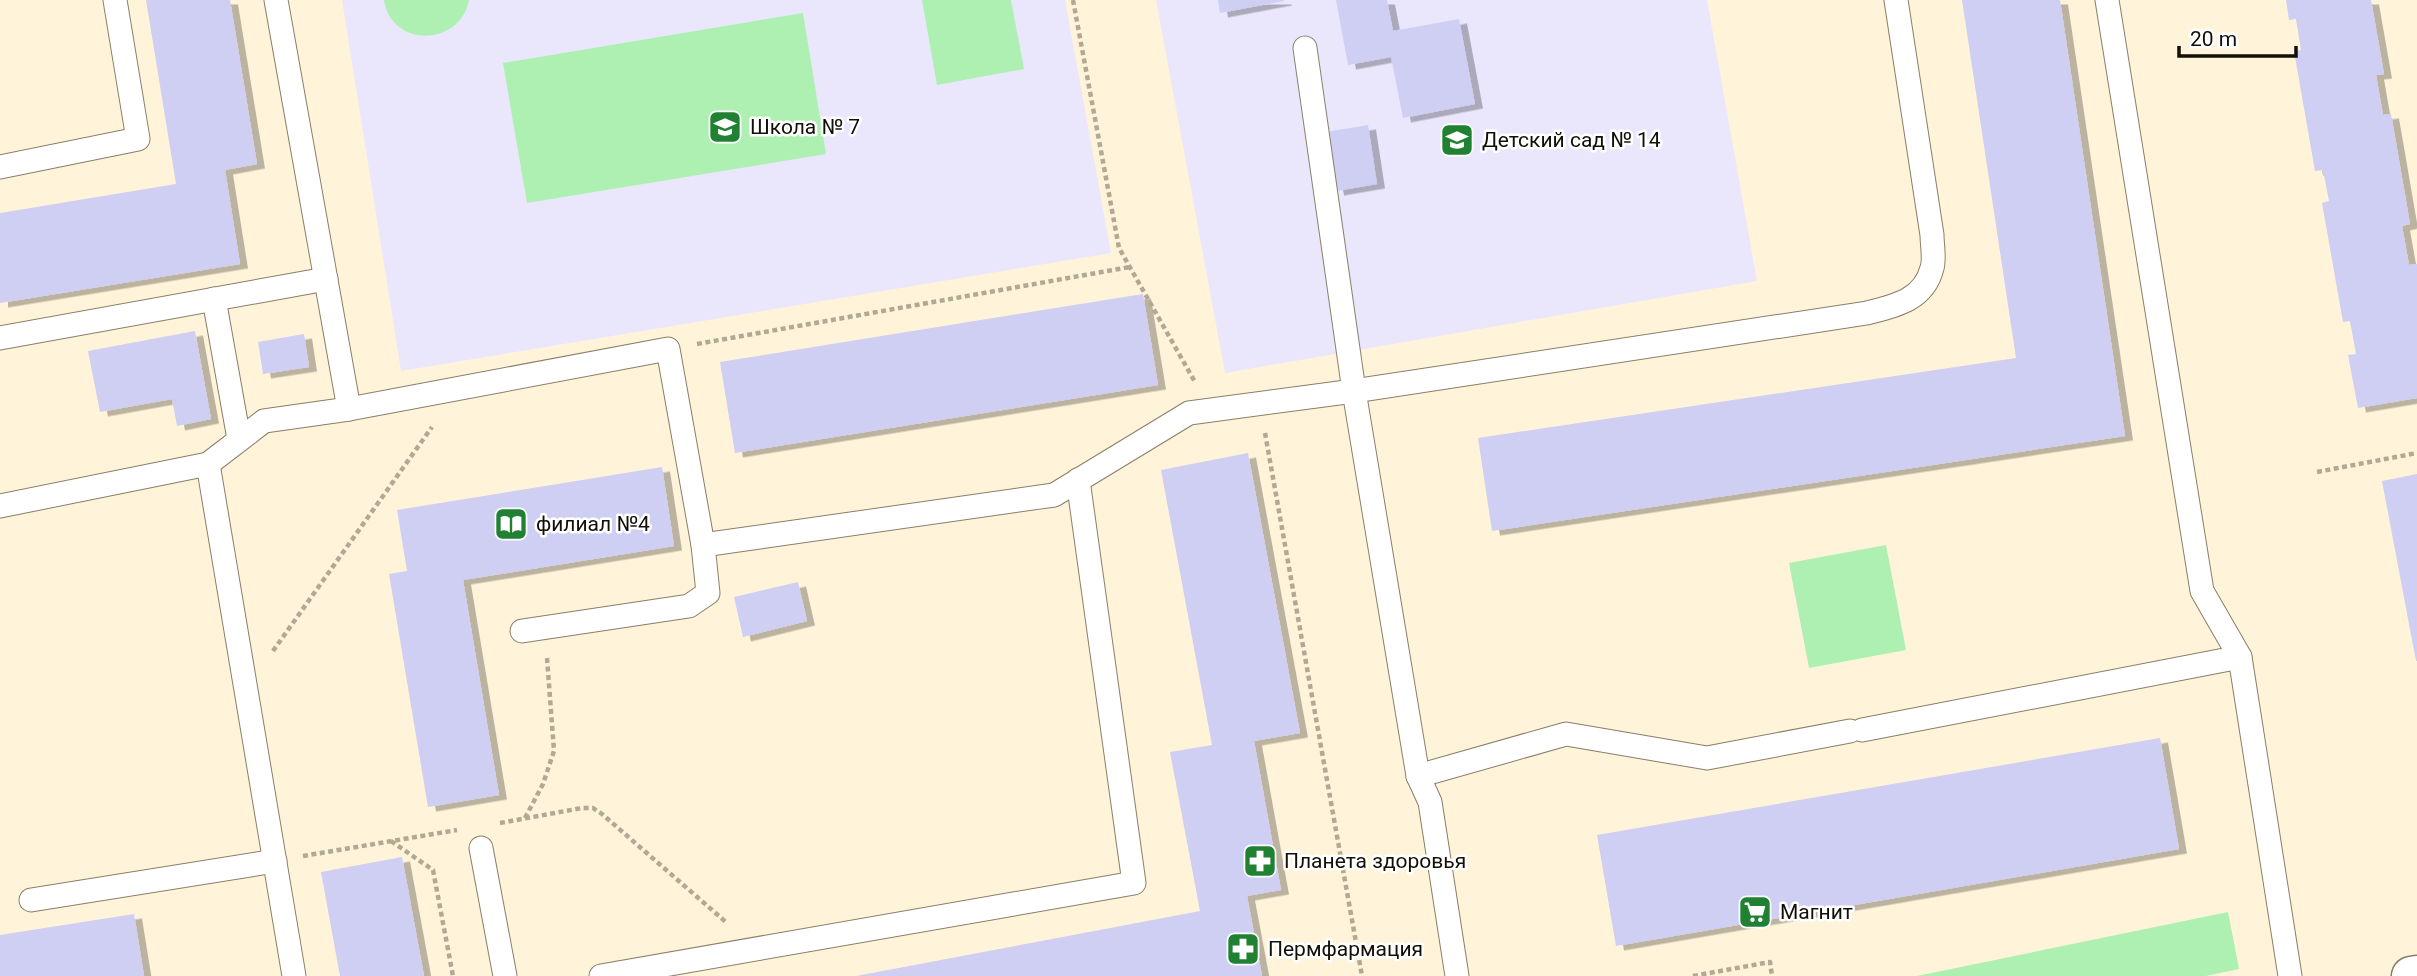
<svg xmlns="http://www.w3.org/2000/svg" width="2417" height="976" font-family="Roboto,sans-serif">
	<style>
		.education { fill: #eae7fd }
		.green { fill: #adf0b2 }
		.building { fill: #cecff3; filter: url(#shadow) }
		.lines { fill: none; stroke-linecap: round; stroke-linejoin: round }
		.service-casing { stroke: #897e68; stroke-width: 25 }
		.tertiary-casing { stroke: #897e68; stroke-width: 41 }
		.path { stroke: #b2a995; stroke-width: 4.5; stroke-dasharray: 5 3.5; stroke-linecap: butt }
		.service { stroke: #fff; stroke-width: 23 }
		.tertiary { stroke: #fff; stroke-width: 38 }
		.labels { text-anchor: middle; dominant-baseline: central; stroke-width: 5; stroke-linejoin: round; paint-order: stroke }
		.poi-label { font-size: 21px; fill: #130f07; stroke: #fff; text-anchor: start }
	</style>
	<defs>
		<filter id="shadow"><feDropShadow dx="8" dy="4.5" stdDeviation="0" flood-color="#0004"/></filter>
	</defs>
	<rect width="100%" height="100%" fill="#fff3da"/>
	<!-- education -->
	<g class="education">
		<polygon points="342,0 1065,0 1111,253 401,371"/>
		<polygon points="1156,0 1707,0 1757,281 1225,373"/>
	</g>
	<!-- green -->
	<g class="green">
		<path d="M384,0H469C460,47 391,48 384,0Z"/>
		<polygon points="922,0 1011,0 1024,69 937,85"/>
		<polygon points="803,13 826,154 527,203 503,63"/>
		<polygon points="1886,545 1906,650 1809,668 1789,563"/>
		<polygon points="2228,912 2239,969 2206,976 1917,976"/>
	</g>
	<!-- building -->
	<g class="building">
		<polygon points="146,0 230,0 257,164 225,170 240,264 0,303 0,213 176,184"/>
		<polygon points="1218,0 1284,0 1284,1 1220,13"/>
		<polygon points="1336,0 1387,0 1393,31 1459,19 1475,104 1403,118 1391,57 1348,65"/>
		<polygon points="1962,0 2060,0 2125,436 1492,531 1478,438 2016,358"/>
		<polygon points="2286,0 2371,0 2384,74 2376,75 2383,115 2391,114 2410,224 2402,226 2409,265 2417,264 2417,398 2358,408 2348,355 2356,354 2350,321 2343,322 2322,203 2329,201 2323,170 2315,171 2294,51 2301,50 2296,19 2289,20"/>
		<polygon points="1368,125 1377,184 1336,191 1326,132"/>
		<polygon points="1143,294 1158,385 735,453 720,362"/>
		<polygon points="195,331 211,419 177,426 172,399 100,412 88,351"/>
		<polygon points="304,334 309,367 263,374 258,342"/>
		<polygon points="1248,453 1300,733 1254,741 1281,890 1247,896 1262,976 856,976 1200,911 1170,752 1212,745 1161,470"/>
		<polygon points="662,467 674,546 463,580 499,795 428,807 389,574 407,571 397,510"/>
		<polygon points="2417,474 2417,661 2416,661 2382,481"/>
		<polygon points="798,582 807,621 743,637 734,597"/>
		<polygon points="2160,738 2179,849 1616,946 1597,835"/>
		<polygon points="402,857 424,976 340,976 321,872"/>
		<polygon points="134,914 144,976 0,976 0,935"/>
	</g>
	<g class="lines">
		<defs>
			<g id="service">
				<polyline points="276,0 349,409"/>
				<polyline points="2107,0 2202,591 2240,657 2290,976"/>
				<polyline points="1305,48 1354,391 1418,776 1430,802 1457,976"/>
				<polyline points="0,167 138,139 115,0"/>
				<polyline points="214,299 239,439"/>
				<polyline points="0,338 326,279"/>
				<polyline points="208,464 294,976"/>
				<path d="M0,506L208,464L264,421L349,409L668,349L703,545L1054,495L1189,413L1354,391L1867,313C1895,306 1924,300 1932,268C1935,259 1932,245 1932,235L1896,0"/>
				<polyline points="522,631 689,606 708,593 703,545"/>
				<polyline points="1862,730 2240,657"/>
				<polyline points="1418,776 1566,734 1707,758 1850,731"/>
				<polyline points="481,848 505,976"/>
				<polyline points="31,900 275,861"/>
				<polyline points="601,976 1134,883 1078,480"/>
			</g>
			<polyline id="tertiary" points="2411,976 2417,975"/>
		</defs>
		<!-- service casing -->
		<use href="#service" class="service-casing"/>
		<!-- tertiary casing -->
		<use href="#tertiary" class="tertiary-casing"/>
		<!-- path -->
		<g class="path">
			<polyline points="1073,0 1119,248 1195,382"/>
			<polyline points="697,344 1130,267"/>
			<polyline points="1265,433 1362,976"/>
			<polyline points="2317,472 2417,453"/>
			<polyline points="273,651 432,427"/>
			<polyline points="525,818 543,784 554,751 547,658"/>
			<polyline points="500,823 582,808 593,808 602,814 727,923"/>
			<polyline points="391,841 433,870 453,976"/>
			<polyline points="303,856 457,830"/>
			<polyline points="1693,976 1770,962 1772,976"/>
		</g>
		<!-- service -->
		<use href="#service" class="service"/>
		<!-- tertiary -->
		<use href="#tertiary" class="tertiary"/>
	</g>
	<!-- icons -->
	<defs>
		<symbol id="school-square" viewBox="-11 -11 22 22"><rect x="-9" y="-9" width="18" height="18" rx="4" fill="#218133" stroke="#fff"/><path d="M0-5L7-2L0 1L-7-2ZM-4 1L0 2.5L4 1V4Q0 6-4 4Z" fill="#fff"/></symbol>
		<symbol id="library-square" viewBox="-11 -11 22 22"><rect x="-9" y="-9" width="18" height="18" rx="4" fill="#218133" stroke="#fff"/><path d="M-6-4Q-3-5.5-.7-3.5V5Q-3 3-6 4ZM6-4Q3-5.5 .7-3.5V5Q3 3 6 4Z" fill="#fff"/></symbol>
		<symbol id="pharmacy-square" viewBox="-11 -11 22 22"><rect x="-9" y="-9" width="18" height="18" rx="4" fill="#218133" stroke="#fff"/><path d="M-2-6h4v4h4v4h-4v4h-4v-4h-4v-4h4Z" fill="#fff"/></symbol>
		<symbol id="supermarket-square" viewBox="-11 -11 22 22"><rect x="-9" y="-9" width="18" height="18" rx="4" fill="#218133" stroke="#fff"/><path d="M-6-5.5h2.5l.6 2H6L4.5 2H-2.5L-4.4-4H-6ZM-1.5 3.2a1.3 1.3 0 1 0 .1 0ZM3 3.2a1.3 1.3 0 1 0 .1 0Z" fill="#fff"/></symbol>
	</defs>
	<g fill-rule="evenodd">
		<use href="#school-square" x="706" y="108" width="38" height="38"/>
		<use href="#school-square" x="1438" y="121" width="38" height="38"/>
		<use href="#library-square" x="492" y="505" width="38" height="38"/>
		<use href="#pharmacy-square" x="1241" y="842" width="38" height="38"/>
		<use href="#supermarket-square" x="1736" y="893" width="38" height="38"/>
		<use href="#pharmacy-square" x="1224" y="930" width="38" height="38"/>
	</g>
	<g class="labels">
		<!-- poi labels -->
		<g class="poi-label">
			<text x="750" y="127">Школа № 7</text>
			<text x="1482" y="140">Детский сад № 14</text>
			<text x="536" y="524">филиал №4</text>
			<text x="1284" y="861">Планета здоровья</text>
			<text x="1780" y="912">Магнит</text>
			<text x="1268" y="949">Пермфармация</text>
		</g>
	</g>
	<!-- scale -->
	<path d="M2179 46v10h117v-10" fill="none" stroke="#130f07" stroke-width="3.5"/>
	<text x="2190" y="46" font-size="21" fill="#130f07" stroke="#ffffff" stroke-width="5" paint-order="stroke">20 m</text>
</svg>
